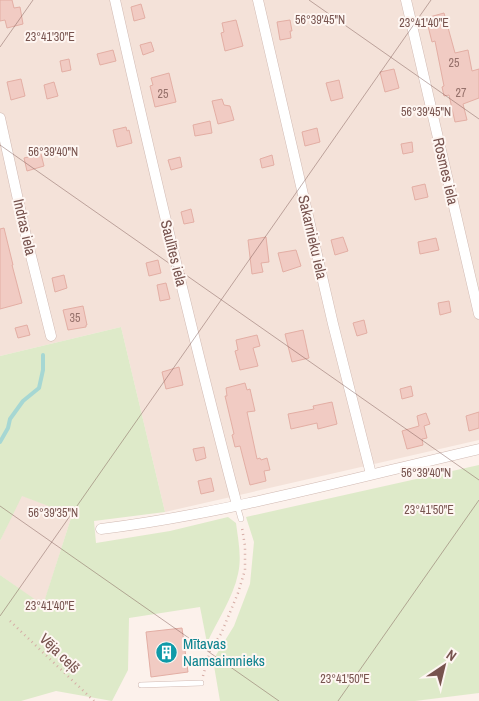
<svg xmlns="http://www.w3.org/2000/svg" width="479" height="701" font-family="'Archivo Narrow',sans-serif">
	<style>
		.residential { fill: #f4e2d9 }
		.green { fill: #deeac9 }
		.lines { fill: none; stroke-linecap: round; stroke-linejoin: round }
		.stream { stroke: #a6d7d3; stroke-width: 4 }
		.building { fill: #f1cbc3; stroke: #e3aea4 }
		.service-casing { stroke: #d1bab3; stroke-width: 6 }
		.minor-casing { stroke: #d1bab3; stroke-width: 11 }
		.path { stroke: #d6ada6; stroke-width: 2.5; stroke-dasharray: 1 4; stroke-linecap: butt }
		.service { stroke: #fff; stroke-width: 5 }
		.minor { stroke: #fff; stroke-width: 10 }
		.ticks { fill: none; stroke: #77534e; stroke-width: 1; stroke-opacity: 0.45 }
		.labels { text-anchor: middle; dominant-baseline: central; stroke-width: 4; stroke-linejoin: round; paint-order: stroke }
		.number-label { font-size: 12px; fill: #96716b }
		.street-label { font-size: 15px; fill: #77534e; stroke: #fef6f2 }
		.culture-label { font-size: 15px; fill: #0d838f; stroke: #fef6f2; text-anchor: start }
		.ticks-label { font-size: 12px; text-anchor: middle; fill: #77534e; stroke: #fef6f2; stroke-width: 4; stroke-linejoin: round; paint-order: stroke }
	</style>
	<rect width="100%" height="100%" fill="#fcf1eb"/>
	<!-- residential -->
	<g class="residential">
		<polygon points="0,0 479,0 479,440 165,512 121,327 0,356"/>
		<polygon points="21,495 72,515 43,606 0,575 0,541"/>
	</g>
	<!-- green -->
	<g class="green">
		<path d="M121,327L165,512L94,521L96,543L170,531L228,517L236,523C238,539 242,557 238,574C233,598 217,621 207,643L200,607L129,618L128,670L112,701L56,691L21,701H0V575L43,605L72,515L22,496L0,541V356Z"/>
		<polygon points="479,465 479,693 415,701 220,701 213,660 234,626 250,584 254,542 246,517"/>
	</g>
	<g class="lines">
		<!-- stream -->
		<polyline class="stream" points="0,442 8,428 10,419 23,401 39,388 43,370 43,355"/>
	</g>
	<!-- building -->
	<g class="building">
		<polygon points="0,0 12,0 14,8 20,7 23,24 7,28 5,20 0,21"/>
		<polygon points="141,4 145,18 134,21 131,7"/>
		<polygon points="444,13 455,53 468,50 472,71 479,69 479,98 463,104 467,120 455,122 449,95 444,96 442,87 444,86 435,41 432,42 426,18"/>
		<polygon points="236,20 243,46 225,51 221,33 224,32 222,23"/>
		<polygon points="290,20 292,31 290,31 291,38 280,40 277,22"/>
		<polygon points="151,42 154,51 143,55 140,45"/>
		<polygon points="113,50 116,61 100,65 97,54"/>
		<polygon points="69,59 71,70 62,72 60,61"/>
		<polygon points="394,69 399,88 385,92 380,72"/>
		<polygon points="169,73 176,102 155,107 150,86 153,85 151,78"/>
		<polygon points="21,79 25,96 11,100 7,82"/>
		<polygon points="339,80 343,98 331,101 326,83"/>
		<polygon points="54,82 58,96 47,99 44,85"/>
		<polygon points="222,99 224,105 230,106 234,120 218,124 212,101"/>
		<polygon points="210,121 212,133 195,136 193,125"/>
		<polygon points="126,127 127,131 129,130 132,143 117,147 113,130"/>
		<polygon points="317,128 320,142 305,146 302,132"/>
		<polygon points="412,142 413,152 403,154 401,144"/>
		<polygon points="41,154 44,166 27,171 24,158"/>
		<polygon points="272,155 274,165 262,168 260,159"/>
		<polygon points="180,157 182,167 171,170 168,160"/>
		<polygon points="425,184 428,197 415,200 412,187"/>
		<polygon points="191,209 194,222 184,224 181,212"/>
		<polygon points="4,228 13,265 12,265 22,303 0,309 0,229"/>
		<polygon points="266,237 269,262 261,263 263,272 252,274 248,240"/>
		<polygon points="343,237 348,251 335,255 331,240"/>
		<polygon points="436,238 439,250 420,254 418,242"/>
		<polygon points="296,250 301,266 283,272 278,253"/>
		<polygon points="158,260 161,273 149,276 146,263"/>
		<polygon points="64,275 67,288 55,292 52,278"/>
		<polygon points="166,283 170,299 160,301 157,285"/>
		<polygon points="449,301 451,312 440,315 438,303"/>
		<polygon points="83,306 87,325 86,325 86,327 68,330 63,310"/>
		<polygon points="364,320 367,333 357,336 353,323"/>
		<polygon points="27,325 30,335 18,338 15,328"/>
		<polygon points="303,330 309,358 292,362 285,334"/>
		<polygon points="257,335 260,346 253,348 258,366 240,370 235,351 238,350 236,340"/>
		<polygon points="179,367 183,385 166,389 162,372"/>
		<polygon points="245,383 247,390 250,389 255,411 247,412 257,459 260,458 261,460 267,458 270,470 264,471 266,481 250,485 240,446 235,447 232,435 234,434 225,396 227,396 226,388"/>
		<polygon points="411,386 413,396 402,399 400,389"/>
		<polygon points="332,402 337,424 318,429 317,423 291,429 288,414 314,409 313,406"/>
		<polygon points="479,412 479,428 469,431 466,416"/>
		<polygon points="426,413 430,424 424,426 427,438 422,439 423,445 407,449 402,431 419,426 417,416"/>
		<polygon points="204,447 206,458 196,461 193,449"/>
		<polygon points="211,478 214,491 201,494 198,481"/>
		<polygon points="182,628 188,672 151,677 146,632"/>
	</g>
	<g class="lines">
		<defs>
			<g id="service">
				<polyline points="237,505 241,519"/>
				<polyline points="141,685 201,683"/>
			</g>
			<g id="minor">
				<path d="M115,0C153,169 193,338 237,505"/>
				<polyline points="258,0 333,324 371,474"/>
				<polyline points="406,0 479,314"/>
				<polyline points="0,118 26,236 51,336"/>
				<path d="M101,529C228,513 354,478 479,449"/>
			</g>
		</defs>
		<!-- service casing -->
		<use href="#service" class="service-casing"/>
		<!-- minor casing -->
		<use href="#minor" class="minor-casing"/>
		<!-- path -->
		<g class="path">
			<polyline points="10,621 94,701"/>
			<polyline points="203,676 210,650 221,634 238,593 245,570 245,546 242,528"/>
		</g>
		<!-- service -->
		<use href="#service" class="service"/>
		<!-- minor -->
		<use href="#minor" class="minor"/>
	</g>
	<!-- ticks -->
	<path class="ticks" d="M309,0L479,119M0,47L33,0M0,145L479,480M0,506L279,701M0,616L431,0M338,701L479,500"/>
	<!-- icons -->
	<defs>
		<symbol id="building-disc" viewBox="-11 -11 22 22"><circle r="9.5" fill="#0f9aa8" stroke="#fef6f2"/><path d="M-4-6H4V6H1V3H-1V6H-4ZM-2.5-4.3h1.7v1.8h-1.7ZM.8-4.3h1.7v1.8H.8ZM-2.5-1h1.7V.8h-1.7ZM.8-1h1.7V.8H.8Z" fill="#fff"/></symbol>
	</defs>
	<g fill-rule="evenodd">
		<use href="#building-disc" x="154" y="640" width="25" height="25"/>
	</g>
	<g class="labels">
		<!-- number labels -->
		<g class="number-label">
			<text x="454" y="63">25</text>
			<text x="461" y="93">27</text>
			<text x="163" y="94">25</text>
			<text x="75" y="318">35</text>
		</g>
		<!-- street labels -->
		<g class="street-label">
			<text transform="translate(446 171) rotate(77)">Rosmes iela</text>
			<text transform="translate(25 227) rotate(77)">Indras iela</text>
			<text transform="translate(313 237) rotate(77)">Sakarnieku iela</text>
			<text transform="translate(174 253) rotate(76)">Saulītes iela</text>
			<text transform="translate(60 653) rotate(44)">Vēja ceļš</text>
		</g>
		<!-- culture labels -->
		<g class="culture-label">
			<text x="183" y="643">Mītavas<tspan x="183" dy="17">Namsaimnieks</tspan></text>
		</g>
	</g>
	<g class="ticks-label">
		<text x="320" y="24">56°39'45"N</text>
		<text x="424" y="27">23°41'40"E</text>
		<text x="50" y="41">23°41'30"E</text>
		<text x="426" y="116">56°39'45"N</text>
		<text x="53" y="156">56°39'40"N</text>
		<text x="426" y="477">56°39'40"N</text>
		<text x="429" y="514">23°41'50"E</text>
		<text x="53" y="517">56°39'35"N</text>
		<text x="50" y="610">23°41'40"E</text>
		<text x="345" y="683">23°41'50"E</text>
	</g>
	<!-- north arrow -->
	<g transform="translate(444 666) rotate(35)" stroke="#fef6f2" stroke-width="4" paint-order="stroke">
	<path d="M0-4L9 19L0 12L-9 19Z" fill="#77534e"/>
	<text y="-8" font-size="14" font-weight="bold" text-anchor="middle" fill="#77534e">N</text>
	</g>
</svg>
